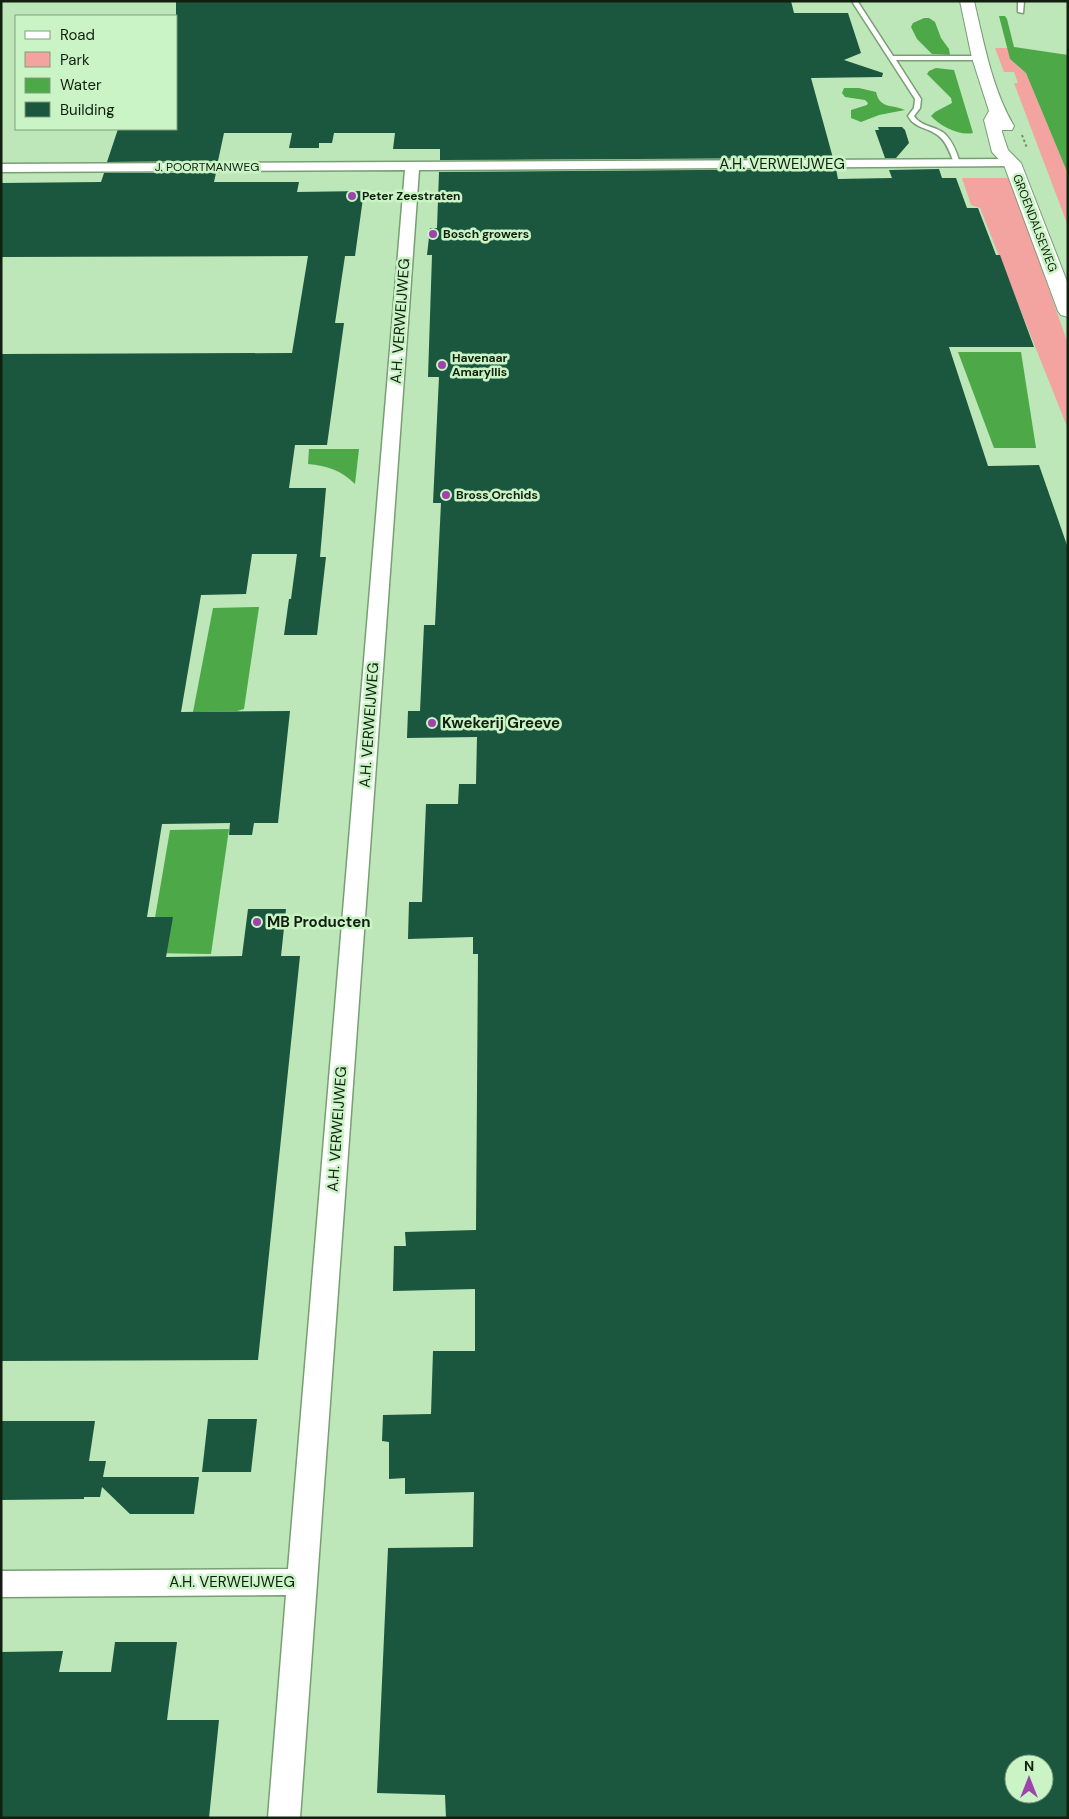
<svg xmlns="http://www.w3.org/2000/svg" width="1069" height="1819" font-family="'DM Sans',sans-serif">
	<style>
		.green { fill: #f3a3a0 }
		.water { fill: #4da847 }
		.building { fill: #1b563e; fill-rule: evenodd }
		.lines { fill: none; stroke-linecap: round; stroke-linejoin: round }
		.service-casing { stroke: #789f74; stroke-width: 3 }
		.minor-casing { stroke: #789f74; stroke-width: 3 }
		.tertiary-casing { stroke: #789f74; stroke-width: 2 }
		.path { stroke: #72906f; stroke-width: 2; stroke-dasharray: 2.5 2.5; stroke-linecap: butt }
		.service { fill: #fff; fill-rule: evenodd }
		.minor { fill: #fff; fill-rule: evenodd }
		.tertiary { fill: #fff; fill-rule: evenodd }
		.poi-dot { fill: #9e42ac; stroke: #caf4c6; stroke-width: 2 }
		.labels { text-anchor: middle; dominant-baseline: central; stroke-width: 5; stroke-linejoin: round; paint-order: stroke }
		.far-street-label { font-size: 12px; fill: #101f0e; stroke: #caf4c6 }
		.far-poi-label { font-size: 12px; font-weight: bold; fill: #101f0e; stroke: #caf4c6; text-anchor: start }
		.street-label { font-size: 15px; fill: #101f0e; stroke: #caf4c6 }
		.poi-label { font-size: 15px; font-weight: bold; fill: #101f0e; stroke: #caf4c6; text-anchor: start }
	</style>
	<rect width="100%" height="100%" fill="#bde6b9"/>
	<!-- green -->
	<g class="green">
		<polygon points="995,48 1008,48 1010,59 1026,73 1068,174 1068,226 1014,83 1018,83 1014,72 1004,72"/>
		<polygon points="962,178 1010,178 1068,344 1068,429 980,208 971,205"/>
	</g>
	<!-- water -->
	<g class="water">
		<polygon points="999,16 1005,16 1007,19 1014,47 1068,55 1068,174 1026,73 1010,59"/>
		<polygon points="924,18 929,18 935,22 941,38 949,49 950,55 932,54 917,39 911,27 913,23"/>
		<path d="M936,68L954,70L973,133C959,136 940,126 931,116L935,112L952,103L951,98L927,74L929,71Z"/>
		<path d="M844,88H859L876,92C880,109 891,104 905,110L879,115L861,122L851,118V110L867,105L868,103L865,100L845,97L842,93Z"/>
		<polygon points="958,352 1021,352 1036,448 994,448"/>
		<path d="M309,449H359L355,484C341,470 327,466 308,464Z"/>
		<polygon points="259,607 244,709 237,711 193,712 213,608"/>
		<polygon points="229,829 211,954 149,953 170,830"/>
	</g>
	<!-- building -->
	<g class="building">
		<polygon points="176,1 791,1 794,13 848,13 861,53 844,60 883,73 882,77 811,78 833,158 440,160 440,149 393,149 395,133 334,133 332,143 319,143 319,148 289,148 292,133 224,133 218,161 107,162 118,129 176,129"/>
		<polygon points="878,127 902,127 905,130 909,143 896,158 885,158 875,130 879,130"/>
		<path d="M836,169L838,179L892,178L889,170L939,169L942,178H956L967,208H978L996,255H1000L1034,347H949L988,466L1039,465L1068,548V1818H446L445,1795L377,1793L388,1548L473,1547L474,1492L405,1494V1478L389,1479V1442L382,1441L383,1415L431,1414L433,1351H475V1289L393,1291L394,1246H406L405,1232L476,1230L478,954H473V937L408,939L409,902H422L426,804H458L459,784H476L477,737L407,738L408,711H420L424,625H435L441,503H433L439,377H428L432,255H427L430,228H437L439,172ZM1014,1764H1044V1794H1014Z"/>
		<polygon points="104,173 216,173 214,182 299,182 297,192 364,191 355,256 345,256 335,323 344,323 327,445 295,445 289,488 326,488 320,557 326,557 317,635 284,635 289,599 291,599 297,554 252,554 246,594 201,595 181,712 290,711 278,823 254,823 252,835 229,835 230,823 162,824 147,917 173,917 166,957 242,956 248,909 286,909 281,956 300,956 258,1360 1,1361 1,354 292,353 308,256 1,257 1,183 101,182"/>
		<polygon points="208,1419 257,1419 251,1472 202,1472"/>
		<polygon points="1,1421 95,1421 89,1461 106,1461 103,1477 199,1477 194,1514 130,1514 102,1487 100,1497 84,1497 84,1499 1,1500"/>
		<polygon points="115,1642 177,1642 167,1720 219,1720 209,1818 1,1818 1,1652 63,1651 59,1672 111,1672"/>
	</g>
	<g class="lines">
		<defs>
			<g id="service">
				<polygon points="1018,1 1024,1 1023,13 1018,12"/>
				<path d="M854,2H858L893,56H980L983,58L980,60H896L921,99L920,108L914,116C921,127 936,126 945,134C953,142 957,153 960,163L959,164H955C950,155 948,144 940,137C929,127 915,129 908,116L914,108L915,99L853,3Z"/>
			</g>
			<polygon id="minor" points="1012,159 1017,160 1019,163 1017,166 419,170 300,1818 268,1818 286,1595 1,1597 1,1571 288,1569 405,170 1,172 1,164"/>
			<path id="tertiary" d="M960,1H974C984,43 992,89 1014,126L1012,130H1002V132L1008,150L1021,163L1068,284V317L1061,315L1058,311L1004,165L992,152L984,120L989,111L972,58Z"/>
		</defs>
		<!-- service casing -->
		<use href="#service" class="service-casing"/>
		<!-- minor casing -->
		<use href="#minor" class="minor-casing"/>
		<!-- tertiary casing -->
		<use href="#tertiary" class="tertiary-casing"/>
		<!-- path -->
		<polyline class="path" points="1022,135 1027,148"/>
		<!-- service -->
		<use href="#service" class="service"/>
		<!-- minor -->
		<use href="#minor" class="minor"/>
		<!-- tertiary -->
		<use href="#tertiary" class="tertiary"/>
	</g>
	<!-- markers -->
	<g class="poi-dot">
		<circle cx="352" cy="196" r="5"/>
		<circle cx="433" cy="234" r="5"/>
		<circle cx="442" cy="365" r="5"/>
		<circle cx="446" cy="495" r="5"/>
		<circle cx="432" cy="723" r="5"/>
		<circle cx="257" cy="922" r="5"/>
	</g>
	<g class="labels">
		<!-- far-street labels -->
		<g class="far-street-label">
			<text x="207" y="167">J. POORTMANWEG</text>
			<text transform="translate(1035 223) rotate(69)">GROENDALSEWEG</text>
		</g>
		<!-- far-poi labels -->
		<g class="far-poi-label">
			<text x="362" y="196">Peter Zeestraten</text>
			<text x="443" y="234">Bosch growers</text>
			<text x="452" y="358">Havenaar<tspan x="452" dy="14">Amaryllis</tspan></text>
			<text x="456" y="495">Bross Orchids</text>
		</g>
		<!-- street labels -->
		<g class="street-label">
			<text x="782" y="164">A.H. VERWEIJWEG</text>
			<text transform="translate(400 321) rotate(-86)">A.H. VERWEIJWEG</text>
			<text transform="translate(369 725) rotate(-86)">A.H. VERWEIJWEG</text>
			<text transform="translate(337 1129) rotate(-86)">A.H. VERWEIJWEG</text>
			<text x="232" y="1582">A.H. VERWEIJWEG</text>
		</g>
		<!-- poi labels -->
		<g class="poi-label">
			<text x="442" y="723">Kwekerij Greeve</text>
			<text x="267" y="922">MB Producten</text>
		</g>
	</g>
	<!-- border -->
	<rect width="1069" height="1819" fill="none" stroke="#101f0e" stroke-width="5"/>
	<!-- legend -->
	<rect x="15" y="15" width="162" height="115" fill="#caf4c6" stroke="#809f7c"/>
	<rect x="25" y="31" width="25" height="8" fill="#ffffff" stroke="#809f7c"/>
	<text x="60" y="40" font-size="15" fill="#101f0e">Road</text>
	<rect x="25" y="52" width="25" height="15" fill="#f3a3a0" stroke="#809f7c"/>
	<text x="60" y="65" font-size="15" fill="#101f0e">Park</text>
	<rect x="25" y="78" width="25" height="15" fill="#4da847" stroke="#809f7c"/>
	<text x="60" y="90" font-size="15" fill="#101f0e">Water</text>
	<rect x="25" y="102" width="25" height="15" fill="#1b563e" stroke="#809f7c"/>
	<text x="60" y="115" font-size="15" fill="#101f0e">Building</text>
	<!-- north arrow -->
	<g transform="translate(1029 1779)"><circle r="24" fill="#caf4c6" stroke="#809f7c"/>
	<path d="M0-4L9 19L0 12L-9 19Z" fill="#9e42ac"/>
	<text y="-8" font-size="14" font-weight="bold" text-anchor="middle" fill="#101f0e">N</text>
	</g>
</svg>
